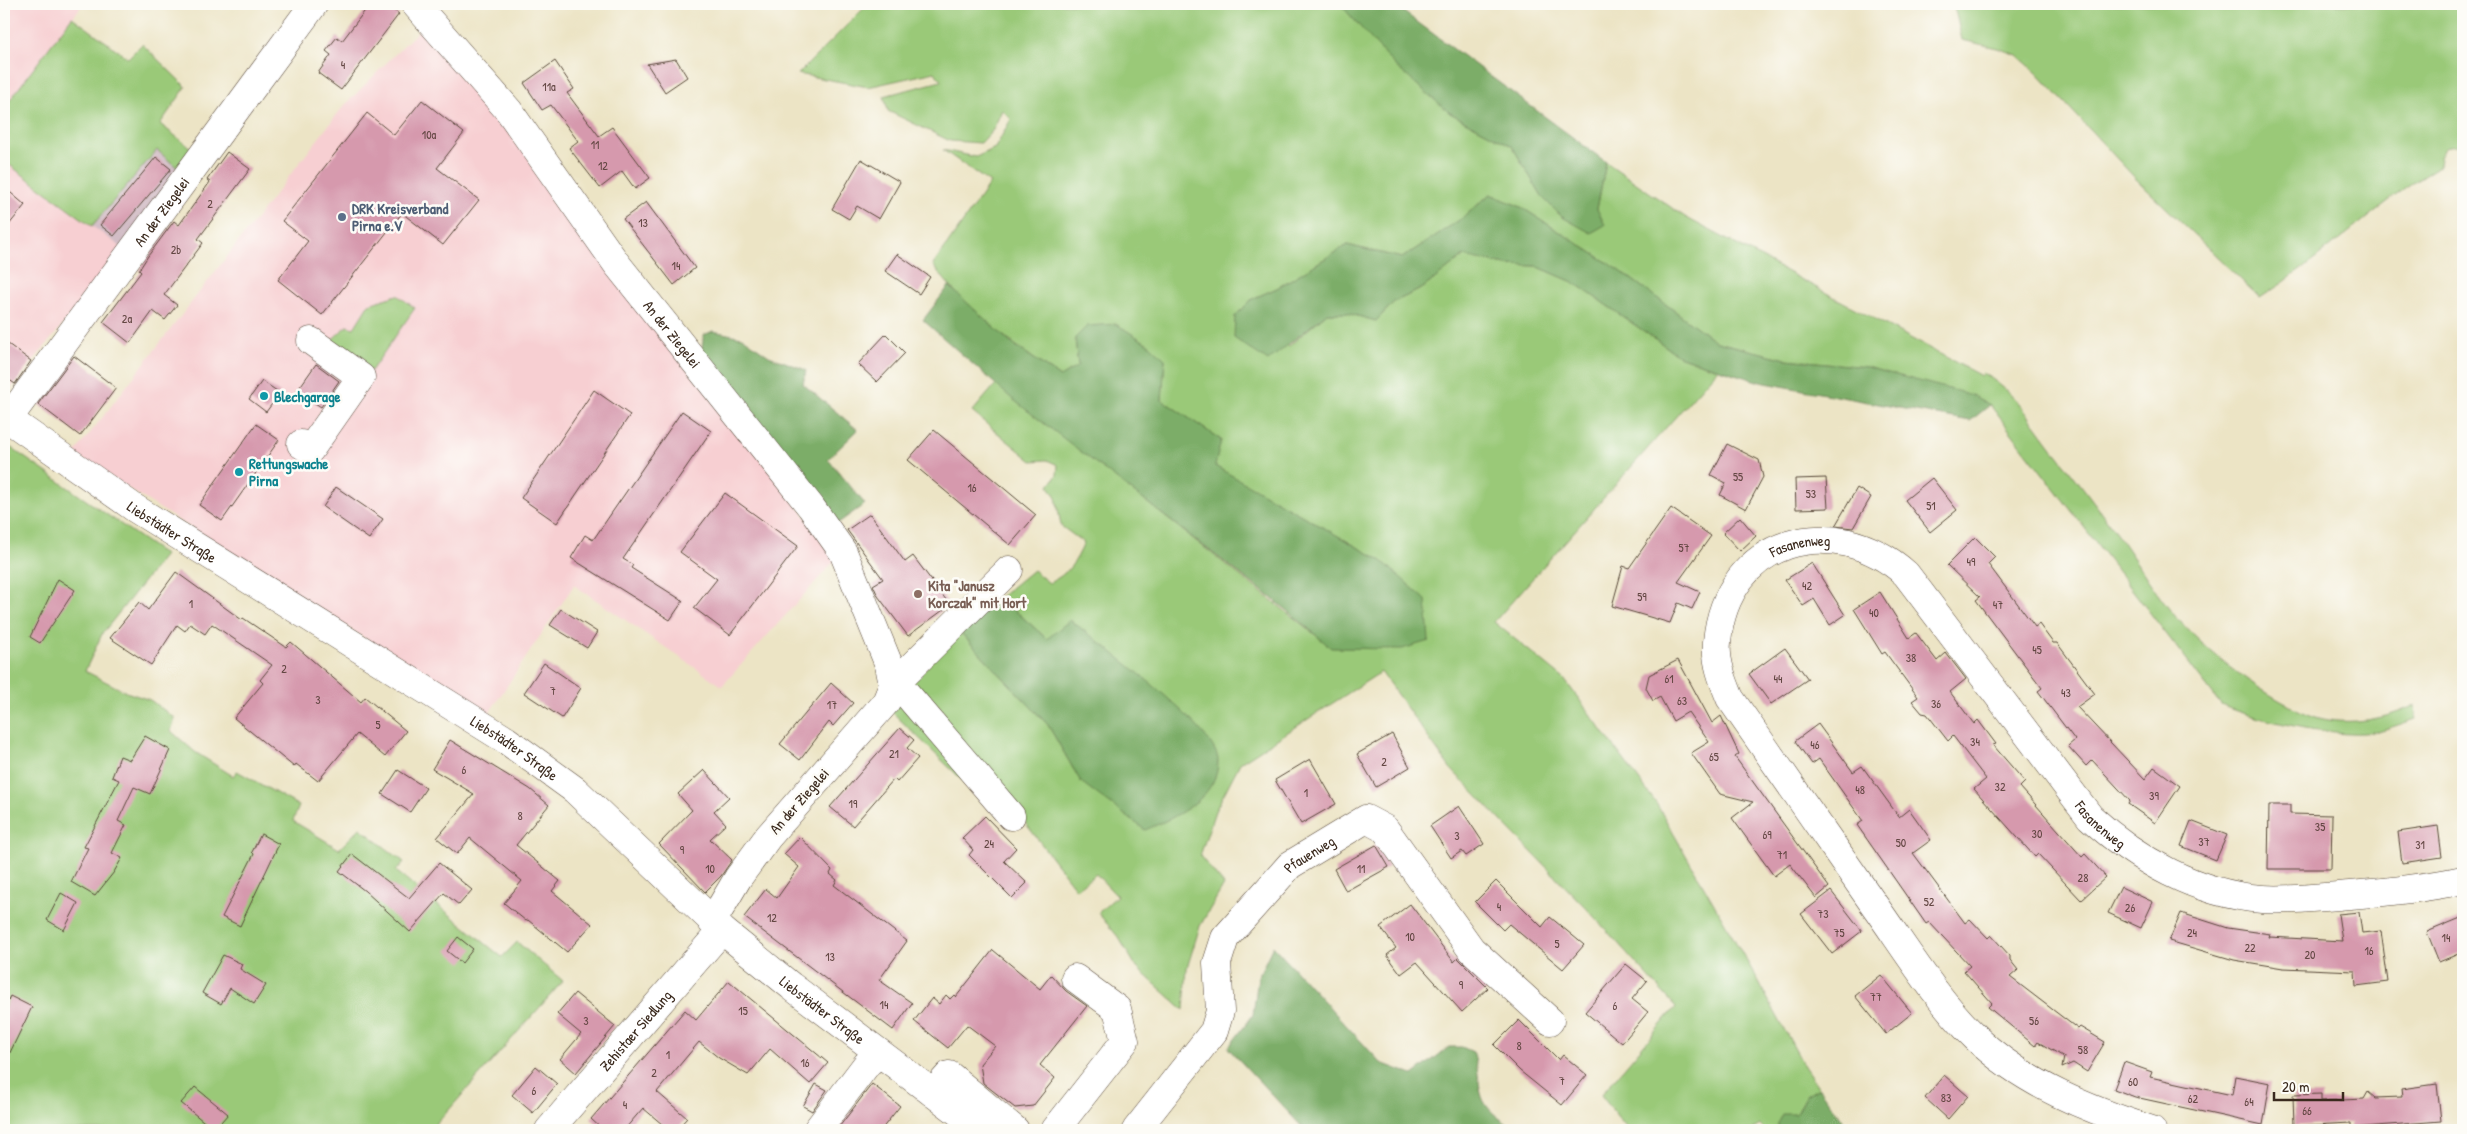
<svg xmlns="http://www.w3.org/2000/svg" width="2467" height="1134" font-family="'Patrick Hand',sans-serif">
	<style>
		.built { fill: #f7cfd2 }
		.industrial { fill: #d2bdc6 }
		.green { fill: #9ac978; stroke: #6a7a4b }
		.forest { fill: #7bad68; stroke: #5b6c43 }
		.building { fill: #d699ad }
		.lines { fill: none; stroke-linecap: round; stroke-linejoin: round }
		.minor-casing { stroke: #564637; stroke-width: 29 }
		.major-casing { stroke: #564637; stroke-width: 29 }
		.minor { stroke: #fff; stroke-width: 28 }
		.major { stroke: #fff; stroke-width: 28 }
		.service-dot { fill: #5c6f8a; stroke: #fdfcf7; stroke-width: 2 }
		.culture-dot { fill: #0f9aa8; stroke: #fdfcf7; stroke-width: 2 }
		.education-dot { fill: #8d6e63; stroke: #fdfcf7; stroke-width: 2 }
		.labels { text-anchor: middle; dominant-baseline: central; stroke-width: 5; stroke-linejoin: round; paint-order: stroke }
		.number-label { font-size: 12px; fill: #624642 }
		.service-label { font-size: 15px; font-weight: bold; fill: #4e5e75; stroke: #fdfcf7; text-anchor: start }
		.street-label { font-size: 15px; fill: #3b2a1e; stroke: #fdfcf7 }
		.culture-label { font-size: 15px; font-weight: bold; fill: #0d838f; stroke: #fdfcf7; text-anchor: start }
		.education-label { font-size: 15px; font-weight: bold; fill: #785e54; stroke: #fdfcf7; text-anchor: start }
	</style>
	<rect width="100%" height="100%" fill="#fdfcf7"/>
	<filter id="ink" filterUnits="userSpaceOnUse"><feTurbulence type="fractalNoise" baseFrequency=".02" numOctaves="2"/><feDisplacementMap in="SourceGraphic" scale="10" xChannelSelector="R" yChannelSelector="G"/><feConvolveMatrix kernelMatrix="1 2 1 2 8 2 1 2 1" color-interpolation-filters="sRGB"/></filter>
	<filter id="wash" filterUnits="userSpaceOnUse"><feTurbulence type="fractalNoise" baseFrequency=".0096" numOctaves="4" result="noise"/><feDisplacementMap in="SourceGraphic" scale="20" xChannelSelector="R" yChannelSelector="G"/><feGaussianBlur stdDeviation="1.12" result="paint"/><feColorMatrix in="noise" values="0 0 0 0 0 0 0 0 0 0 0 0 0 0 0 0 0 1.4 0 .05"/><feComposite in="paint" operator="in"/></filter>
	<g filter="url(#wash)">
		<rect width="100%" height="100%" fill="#ece4c5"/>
		<!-- built -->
		<g class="built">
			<polygon points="4,4 83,4 4,108"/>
			<polygon points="423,26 501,116 837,558 722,686 574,585 487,716 74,454 342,108"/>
			<polygon points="4,161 124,249 13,386 4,390"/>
		</g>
		<!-- industrial -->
		<polygon class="industrial" points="157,150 181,171 124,249 92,226"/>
		<!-- green -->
		<g class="green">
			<path d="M868,4H1340L1450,113L1512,146L1542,197L1562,217L1576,224L1597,209L1606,162L1685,217L1981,376L1982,373C2012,388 2034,424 2054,450C2073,475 2093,500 2111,526C2132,553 2148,583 2170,610C2202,649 2270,703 2319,718C2350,726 2387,719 2415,705L2416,719C2400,724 2381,732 2364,733C2327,735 2254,720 2221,705L1990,405L1866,367L1786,359L1717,342L1619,270L1521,207L1490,194L1464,217L1402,258L1347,245L1277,288L1252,299L1289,346L1327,313H1347L1376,321L1394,302L1423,288L1464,256L1506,265L1536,266L1573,282L1681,357L1718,369L1494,622L1564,679L1656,803L1757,979L1804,1066L1819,1088L1807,1095L1796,1114L1777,1124L1781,1130H1764L1760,1125L1752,1130H1628L1601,1095L1676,1007L1587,909L1450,768L1381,672L1240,763L1215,811L1200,856L1224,885L1200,926L1187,968L1184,1010L1137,968L1119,938L1098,913L1117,896L1096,874L1076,889L1023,820L907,688L960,632L1048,725L1081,782L1047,639L1000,597L1033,570L1049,583C1068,574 1076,562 1084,543L1061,526L1056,497L1049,486L1057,475L1058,465L1047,460L1032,461L972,412L996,384L1331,647L1382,561L1214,466L1221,440L1162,400L1165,359L1075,338L1078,366L1060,377C1014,345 967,311 933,265L990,183L943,150L976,157L995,148L1011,119L1002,110L993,130L981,143L950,141L888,111L884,96L941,81L935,72L868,87L798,74Z"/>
			<path d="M1951,4H2463V152L2456,145L2445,147L2440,157L2439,166C2375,205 2323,259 2260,298L2136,179L2037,73L2017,55L1997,48L1962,40L1955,10Z"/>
			<polygon points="72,17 128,58 142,44 186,87 160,124 196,152 181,171 157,150 92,226 4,161 4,108"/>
			<polygon points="397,295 415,308 371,371 328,343 347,326 354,328 369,304"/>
			<polygon points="4,443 165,555 102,634 85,671 126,692 150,700 175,718 171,731 195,752 233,776 237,771 299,806 293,821 339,849 360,828 404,862 396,871 502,957 517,942 563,981 431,1130 4,1130"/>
			<polygon points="902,702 987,804 890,710"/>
		</g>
		<!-- forest -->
		<g class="forest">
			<polygon points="1340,4 1393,4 1606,162 1597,209 1605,225 1591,233 1562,217 1542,197 1512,146 1450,113 1395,66"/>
			<polygon points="1490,194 1521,207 1619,270 1717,342 1786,359 1866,367 1972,395 1990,405 1970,421 1760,382 1681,357 1573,282 1536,266 1506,265 1464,256 1423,288 1394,302 1376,321 1347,313 1327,313 1268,361 1234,338 1235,316 1252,299 1277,288 1347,245 1402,258 1464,217"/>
			<polygon points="949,286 1010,342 1060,377 1078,366 1075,338 1087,326 1116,324 1150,345 1165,359 1162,400 1221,440 1215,466 1382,561 1426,600 1429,641 1402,649 1331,648 1287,610 1011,398 923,320"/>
			<polygon points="713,331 742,337 769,356 806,370 803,384 858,430 828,459 865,504 834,526 701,353 704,335"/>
			<path d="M1000,597L1047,639L1070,620C1098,641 1217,729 1218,760C1219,798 1174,818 1145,830L1081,782L1048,725L960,632Z"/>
			<path d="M1273,946L1381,1063L1413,1075L1449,1047H1462L1473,1052C1485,1089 1470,1100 1509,1125L1505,1130H1305L1228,1048L1253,1015L1258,977Z"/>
			<polygon points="1819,1088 1850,1130 1781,1130 1777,1124 1782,1114 1796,1114 1807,1095"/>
		</g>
		<g id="blocks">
			<!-- building -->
			<g class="building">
				<polygon points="370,4 385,4 399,14 341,90 318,73 331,55 326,51 337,37 342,41"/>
				<polygon points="676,59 687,77 665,92 647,64"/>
				<polygon points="555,61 574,89 567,93 599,136 612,127 650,178 635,189 622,171 600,188 569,148 578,141 551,105 542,110 524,83"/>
				<polygon points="422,100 464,133 437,168 479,200 443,245 402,213 322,315 278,280 308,241 282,221 367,113 394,135"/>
				<polygon points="227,152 250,169 198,239 203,243 164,295 177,305 165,320 153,311 130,343 103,322 141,272 139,270 148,256 174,221 179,225 210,182 207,180"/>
				<polygon points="156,157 171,169 114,236 100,225"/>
				<polygon points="861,159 900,182 879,219 857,206 849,219 832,209"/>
				<polygon points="4,187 25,205 4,231"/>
				<polygon points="646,202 695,268 674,285 623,219"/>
				<polygon points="897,254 930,277 919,294 885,271"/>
				<polygon points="886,334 905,353 877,382 858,364"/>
				<polygon points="4,341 31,361 15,384 4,376"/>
				<polygon points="74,356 116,388 80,436 38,404"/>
				<polygon points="316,364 339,381 321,407 297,391"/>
				<polygon points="262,381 280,393 266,412 249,399"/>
				<polygon points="594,390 630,415 557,523 521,498"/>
				<polygon points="682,411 711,431 623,559 633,565 631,568 683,601 670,620 571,558 585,535 593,540"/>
				<polygon points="256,424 279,440 222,521 199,505"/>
				<polygon points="934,430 1036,515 1010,545 908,460"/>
				<polygon points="1727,444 1759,460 1763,477 1746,509 1720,495 1726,483 1711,475"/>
				<polygon points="1826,478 1828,508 1796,509 1795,479"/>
				<polygon points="1932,478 1957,510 1930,532 1905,500"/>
				<polygon points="336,487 383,519 369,539 323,507"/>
				<polygon points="1857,488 1871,497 1853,528 1835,526"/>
				<polygon points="725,493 798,546 730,635 694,608 717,579 680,552"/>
				<polygon points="1671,508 1711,536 1678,582 1700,592 1692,609 1678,603 1670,623 1612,606 1623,566 1629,568"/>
				<polygon points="870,514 905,562 913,556 950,605 908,636 878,596 873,585 883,579 847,530"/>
				<polygon points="1740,517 1756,536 1740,551 1723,533"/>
				<polygon points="1975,537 1995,557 1988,564 2035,627 2039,624 2053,643 2057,643 2095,694 2077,707 2145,779 2154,767 2180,786 2155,823 2128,804 2130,801 2092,760 2086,766 2068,746 2075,740 2038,691 2042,688 1976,600 1980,597 1947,565"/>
				<polygon points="1812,563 1845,615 1830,625 1814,599 1803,606 1785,580"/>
				<polygon points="176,572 242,620 243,618 286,647 291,642 361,702 365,697 406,731 385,757 357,734 318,781 296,764 294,767 234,718 263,683 260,680 272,665 212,624 205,634 190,624 185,631 177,625 151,665 110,638 139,602 148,610"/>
				<polygon points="58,579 75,590 40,643 30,637"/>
				<polygon points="1880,592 1909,638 1916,633 1937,661 1946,653 1966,679 1950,692 1974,724 1978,720 1996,744 1993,745 2025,782 2020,787 2082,857 2085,854 2106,877 2081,900 2038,854 2035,857 1974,789 1986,779 1953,736 1948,741 1927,714 1922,713 1912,701 1918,697 1885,652 1882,654 1854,609"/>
				<polygon points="561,609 597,632 587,648 550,625"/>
				<polygon points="1785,648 1808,679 1771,704 1749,674"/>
				<polygon points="1678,660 1712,723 1721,716 1739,754 1735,757 1829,887 1816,898 1790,864 1774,876 1732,818 1753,802 1720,794 1691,753 1709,742 1688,712 1673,721 1660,697 1653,701 1646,688 1649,675"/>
				<polygon points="544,663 581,688 562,718 524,693"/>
				<polygon points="831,683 853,703 833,726 829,722 800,760 780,744"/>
				<polygon points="1818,724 1853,772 1862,766 1899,817 1909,809 1931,840 1913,853 1965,923 1970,919 1988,938 1991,935 2010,956 2010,960 2018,970 2010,977 2078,1029 2080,1027 2105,1042 2087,1072 2073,1063 2062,1068 2064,1057 2038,1042 2035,1046 1988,1007 1992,1003 1964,971 1970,966 1929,922 1926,924 1857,825 1863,821 1819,759 1812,764 1795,741"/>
				<polygon points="900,728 914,740 907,748 918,758 897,782 894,779 853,826 830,807"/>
				<polygon points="1392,734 1410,767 1376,787 1357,754"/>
				<polygon points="145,736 170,750 150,794 134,787 118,821 126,825 112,853 122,858 114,872 95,896 71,882 88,848 84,847 119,780 112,777 120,756 130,760"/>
				<polygon points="450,740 530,789 549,805 516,845 560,881 552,891 592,924 567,952 528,920 526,921 504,903 522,881 470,838 457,854 437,838 474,794 432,769"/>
				<polygon points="1310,759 1336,804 1301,824 1275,780"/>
				<polygon points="398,770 426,788 410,812 382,794"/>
				<polygon points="704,770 729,797 714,811 726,824 710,839 732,860 721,876 705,892 659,844 692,810 678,794"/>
				<polygon points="2269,805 2290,805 2290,814 2332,815 2331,869 2268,869"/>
				<polygon points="1459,806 1484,844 1466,856 1462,851 1451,858 1430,826"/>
				<polygon points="985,816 1016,848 1004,861 1027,883 1012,898 969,855 973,850 962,838"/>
				<polygon points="2191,821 2227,835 2216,860 2181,846"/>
				<polygon points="2438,826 2442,857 2402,863 2398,832"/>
				<polygon points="261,834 279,844 240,926 222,917 254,854 252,852"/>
				<polygon points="800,837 832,870 830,874 837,880 834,885 907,941 879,980 912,1003 893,1030 744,917 766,889 777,898 799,867 784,854"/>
				<polygon points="1376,845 1389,867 1346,891 1334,869"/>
				<polygon points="352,854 409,898 439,863 472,890 459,905 444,893 410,932 365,891 339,871"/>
				<polygon points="1496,881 1542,927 1550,917 1584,945 1563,969 1509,924 1503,930 1475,902"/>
				<polygon points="2121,887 2153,902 2141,928 2108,913"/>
				<polygon points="1831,891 1862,931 1832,954 1801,914"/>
				<polygon points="61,893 78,903 64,930 47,920"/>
				<polygon points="1410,904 1454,962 1458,958 1488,988 1462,1012 1417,962 1401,974 1387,955 1396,948 1380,927"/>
				<polygon points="2359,912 2362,933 2381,931 2388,982 2356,986 2355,971 2283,968 2234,960 2169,941 2181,913 2228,928 2270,934 2269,937 2342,941 2338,914"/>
				<polygon points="2463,917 2463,952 2439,962 2427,932"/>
				<polygon points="458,937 473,949 462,963 447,951"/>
				<polygon points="993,950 1040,989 1051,975 1066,991 1087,1006 1040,1065 1055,1078 1033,1106 1015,1108 983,1083 980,1064 995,1046 967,1025 948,1048 914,1021 932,998 939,1004 946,995 950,999 954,995 956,997"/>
				<polygon points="223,955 242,964 240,969 266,985 254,1004 230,988 221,1004 202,993"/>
				<polygon points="1626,964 1647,981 1632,999 1648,1012 1622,1043 1585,1012"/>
				<polygon points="1881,975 1912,1013 1886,1034 1855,996"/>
				<polygon points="729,981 828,1063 810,1084 770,1049 748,1075 719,1058 699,1042 657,1092 687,1118 676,1130 669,1130 643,1108 624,1130 603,1130 591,1119 685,1010 696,1020"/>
				<polygon points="575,993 615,1026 576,1073 560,1059 581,1034 557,1014"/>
				<polygon points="10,996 32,1007 4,1065 4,1009"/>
				<polygon points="1519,1020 1559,1060 1563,1055 1587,1075 1562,1105 1520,1071 1494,1045"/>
				<polygon points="2124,1062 2152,1072 2150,1077 2232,1095 2235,1076 2270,1083 2263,1125 2135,1097 2114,1089"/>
				<polygon points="536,1066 557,1084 533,1113 512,1095"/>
				<polygon points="1944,1075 1968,1096 1948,1119 1925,1098"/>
				<polygon points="816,1084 827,1090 812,1111 803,1106"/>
				<polygon points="872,1084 900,1106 881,1130 845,1130 839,1127"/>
				<polygon points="2437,1084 2441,1121 2351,1128 2351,1123 2294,1126 2293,1095 2321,1094 2321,1101 2364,1099 2368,1092 2375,1098 2402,1097 2401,1089"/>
				<polygon points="195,1087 228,1114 214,1130 181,1103"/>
			</g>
		</g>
	</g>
	<g filter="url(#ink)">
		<use href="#blocks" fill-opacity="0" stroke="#564637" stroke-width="1"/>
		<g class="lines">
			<defs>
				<g id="minor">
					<path id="s1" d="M415,4L509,111L616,263L811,507L843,552L889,665L893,685L886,702L768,837L738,878L712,922"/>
					<path id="s2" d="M8,419L314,4"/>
					<polyline points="301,444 310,450 361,377 311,341"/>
					<polyline points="1009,570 893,685 905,692 1011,816"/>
					<polyline points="933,1093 949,1075 1015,1130"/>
					<path id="s3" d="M549,1130L722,930"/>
					<polyline points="817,1130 867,1064 879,1053"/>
					<polyline points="1055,1130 1125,1041 1117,1009 1075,978"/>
					<path id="s4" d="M1136,1130L1214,1031L1220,1011L1217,963L1225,938L1290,865L1366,819L1385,829L1471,949L1550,1021"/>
					<path id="s5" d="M2152,1130C2090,1110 2024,1084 1976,1038C1936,999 1907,951 1875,906C1827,836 1778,767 1730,698C1723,681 1715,661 1717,642C1726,539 1833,509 1906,574L2090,817C2137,860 2197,894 2262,899C2291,901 2321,897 2350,895C2388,892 2426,888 2463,880"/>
				</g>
				<g id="major">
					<path id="s6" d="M4,416L136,509L506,740L575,790L722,930L791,986L982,1130"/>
				</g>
			</defs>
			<!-- minor casing -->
			<use href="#minor" class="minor-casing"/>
			<!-- major casing -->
			<use href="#major" class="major-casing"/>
			<!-- minor -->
			<use href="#minor" class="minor"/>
			<!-- major -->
			<use href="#major" class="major"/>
		</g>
	</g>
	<!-- markers -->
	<circle class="service-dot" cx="342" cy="217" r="5"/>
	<g class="culture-dot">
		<circle cx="264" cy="396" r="5"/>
		<circle cx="239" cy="472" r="5"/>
	</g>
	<circle class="education-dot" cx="918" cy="594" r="5"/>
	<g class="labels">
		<!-- number labels -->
		<g class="number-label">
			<text x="343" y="64">4</text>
			<text x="549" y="86">11a</text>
			<text x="429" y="134">10a</text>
			<text x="595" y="144">11</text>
			<text x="603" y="165">12</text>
			<text x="210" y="203">2</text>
			<text x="643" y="222">13</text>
			<text x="176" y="249">2b</text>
			<text x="676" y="265">14</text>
			<text x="127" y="318">2a</text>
			<text x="1738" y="476">55</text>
			<text x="972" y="487">16</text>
			<text x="1811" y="493">53</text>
			<text x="1931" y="505">51</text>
			<text x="1684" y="547">57</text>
			<text x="1971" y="561">49</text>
			<text x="1807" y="585">42</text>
			<text x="1642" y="596">59</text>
			<text x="191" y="603">1</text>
			<text x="1998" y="604">47</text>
			<text x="1874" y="612">40</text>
			<text x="2037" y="649">45</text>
			<text x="1911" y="657">38</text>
			<text x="284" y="668">2</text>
			<text x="1669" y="678">61</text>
			<text x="1778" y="678">44</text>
			<text x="553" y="690">7</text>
			<text x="2066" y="692">43</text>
			<text x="318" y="699">3</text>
			<text x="1682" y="700">63</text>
			<text x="1936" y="703">36</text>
			<text x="832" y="704">17</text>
			<text x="378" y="724">5</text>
			<text x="1975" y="741">34</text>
			<text x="1815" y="744">46</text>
			<text x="894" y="753">21</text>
			<text x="1714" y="756">65</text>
			<text x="1384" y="761">2</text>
			<text x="464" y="769">6</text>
			<text x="2000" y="786">32</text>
			<text x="1860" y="789">48</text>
			<text x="1306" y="792">1</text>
			<text x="2154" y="795">39</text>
			<text x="853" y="803">19</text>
			<text x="520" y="815">8</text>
			<text x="2320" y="826">35</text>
			<text x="2037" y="833">30</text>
			<text x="1767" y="834">69</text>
			<text x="1457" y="835">3</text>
			<text x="2204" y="841">37</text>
			<text x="1901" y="842">50</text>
			<text x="989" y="843">24</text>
			<text x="2420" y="844">31</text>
			<text x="682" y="849">9</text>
			<text x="1782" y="854">71</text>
			<text x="710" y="868">10</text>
			<text x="1361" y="868">11</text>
			<text x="2083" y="877">28</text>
			<text x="1929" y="901">52</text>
			<text x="1499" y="906">4</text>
			<text x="2130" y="907">26</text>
			<text x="1823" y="913">73</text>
			<text x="772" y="917">12</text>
			<text x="1839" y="932">75</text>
			<text x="2192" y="932">24</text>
			<text x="1410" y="936">10</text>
			<text x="2446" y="937">14</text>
			<text x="1557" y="943">5</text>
			<text x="2250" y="947">22</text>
			<text x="2369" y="950">16</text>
			<text x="2310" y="954">20</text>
			<text x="830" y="956">13</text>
			<text x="1461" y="984">9</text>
			<text x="1876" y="996">77</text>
			<text x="884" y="1004">14</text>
			<text x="1615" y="1005">6</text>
			<text x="743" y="1010">15</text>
			<text x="586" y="1020">3</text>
			<text x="2034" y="1020">56</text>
			<text x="1519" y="1045">8</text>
			<text x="2083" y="1049">58</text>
			<text x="668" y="1054">1</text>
			<text x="805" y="1062">16</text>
			<text x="654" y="1072">2</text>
			<text x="1562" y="1080">7</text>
			<text x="2133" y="1081">60</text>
			<text x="534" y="1090">6</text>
			<text x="1946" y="1097">83</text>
			<text x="2193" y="1098">62</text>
			<text x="2249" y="1101">64</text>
			<text x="625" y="1104">4</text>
			<text x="2307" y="1110">66</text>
		</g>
		<!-- service labels -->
		<g class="service-label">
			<text x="352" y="208">DRK Kreisverband<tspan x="352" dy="17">Pirna e.V</tspan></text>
		</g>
		<!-- street labels -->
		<g class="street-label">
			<text stroke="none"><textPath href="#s2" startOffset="258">An der Ziegelei</textPath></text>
			<text stroke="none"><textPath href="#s1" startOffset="419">An der Ziegelei</textPath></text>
			<text stroke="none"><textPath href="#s6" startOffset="204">Liebstädter Straße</textPath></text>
			<text stroke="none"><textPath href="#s5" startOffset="818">Fasanenweg</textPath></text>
			<text stroke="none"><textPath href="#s6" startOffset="609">Liebstädter Straße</textPath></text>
			<text transform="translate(799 801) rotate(-49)">An der Ziegelei</text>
			<text stroke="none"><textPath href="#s5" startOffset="1251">Fasanenweg</textPath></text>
			<text stroke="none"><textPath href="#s4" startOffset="341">Pfauenweg</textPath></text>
			<text stroke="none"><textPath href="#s6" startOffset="1014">Liebstädter Straße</textPath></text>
			<text stroke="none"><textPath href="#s3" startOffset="132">Zehistaer Siedlung</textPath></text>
		</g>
		<!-- culture labels -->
		<g class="culture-label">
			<text x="274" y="396">Blechgarage</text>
			<text x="249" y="463">Rettungswache<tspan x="249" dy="17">Pirna</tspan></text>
		</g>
		<!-- education labels -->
		<g class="education-label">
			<text x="928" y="585">Kita "Janusz<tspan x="928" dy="17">Korczak" mit Hort</tspan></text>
		</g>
	</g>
	<!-- margin -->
	<rect width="2467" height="1134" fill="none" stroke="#fdfcf7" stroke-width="20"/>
	<!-- scale -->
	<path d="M2274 1092v8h69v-8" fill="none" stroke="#3b2a1e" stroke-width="2.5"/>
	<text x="2282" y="1092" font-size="15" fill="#3b2a1e" stroke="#fdfcf7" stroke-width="4" paint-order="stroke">20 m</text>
</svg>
